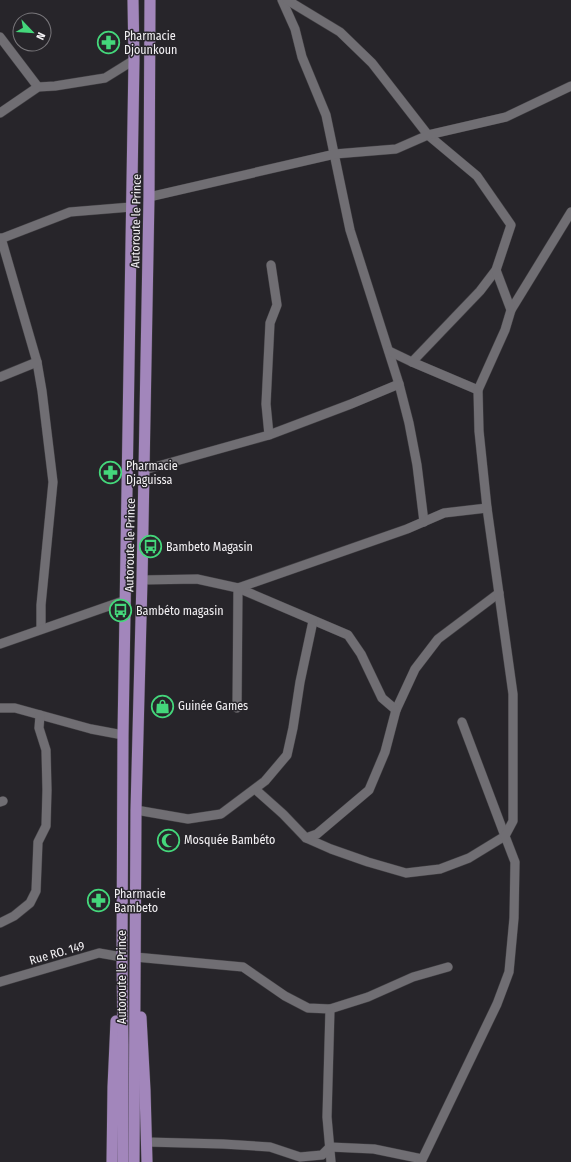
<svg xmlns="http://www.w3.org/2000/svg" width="571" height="1162" font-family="'Fira Sans Condensed',sans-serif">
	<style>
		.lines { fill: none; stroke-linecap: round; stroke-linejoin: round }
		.minor-casing { stroke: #424044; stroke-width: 10 }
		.primary-casing { stroke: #424044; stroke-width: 12 }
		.minor { stroke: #706e73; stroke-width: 9 }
		.primary { stroke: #a286bb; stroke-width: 11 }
		.labels { text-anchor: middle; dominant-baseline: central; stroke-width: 3; stroke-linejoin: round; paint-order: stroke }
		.poi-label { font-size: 12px; fill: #f3f1f4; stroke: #27252a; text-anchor: start }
		.street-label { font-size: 12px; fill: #f3f1f4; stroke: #27252a }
	</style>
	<rect width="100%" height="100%" fill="#27252a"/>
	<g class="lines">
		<defs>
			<g id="minor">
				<polyline points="282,0 295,29 302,57 326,115 350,230 399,384 409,423 417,465 424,522"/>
				<polyline points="287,0 340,32 372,63 428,135 477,176 511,225 496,270 480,291 412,362"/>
				<polyline points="0,37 38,87"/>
				<polyline points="0,113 38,87 55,86 105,78 134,60"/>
				<polyline points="149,197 335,154 396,149 428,135 506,117 571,86"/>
				<polyline points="1,238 37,362 42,391 53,482 41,605 41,629"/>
				<polyline points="0,239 70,212 131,207"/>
				<polyline points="511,310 571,212"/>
				<polyline points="389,351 412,362 478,390"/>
				<polyline points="0,377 37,362"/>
				<polyline points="269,435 266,404 270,323 277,305 271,265"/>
				<polyline points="144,470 269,435 351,404 399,384"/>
				<polyline points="142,580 197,579 238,588 348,635 361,654 382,698 396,710 415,669 438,639 499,593"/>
				<polyline points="0,644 126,600"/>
				<polyline points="0,708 15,708 91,729 123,735"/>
				<polyline points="237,708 238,588 407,529 444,513 487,508"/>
				<polyline points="255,789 283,814 306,838 331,849 368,862 406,873 440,869 469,858 505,836 462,722"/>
				<polyline points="0,802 3,801"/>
				<polyline points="136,810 188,819 221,814 265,781 287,755 293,728 300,682 313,621"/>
				<polyline points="306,838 317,834 369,790 385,752 396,710"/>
				<polyline points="0,923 14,916 30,903 36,891 38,842 46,826 47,790 46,750 39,728 40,715"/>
				<polyline points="135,957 243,967 285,996 308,1008 330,1009 368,997 413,977 448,967"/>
				<polyline points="0,982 99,953 122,957"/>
				<polyline points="330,1009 327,1117 331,1162"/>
				<polyline points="147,1142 223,1144 270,1147 300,1157 322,1155 330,1147 374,1149 422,1159"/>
				<polyline points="421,1162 497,1004 509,972 514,918 515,862 505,836 513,821 513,694 487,508 479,431 478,390 505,330 511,310 496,270"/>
			</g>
			<g id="primary">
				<polyline points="141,1017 145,1090 147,1162"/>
				<polyline points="112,1162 113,1087 116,1021"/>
				<polyline points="123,1162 123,1044 122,957 123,735 134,60 133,0"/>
				<polyline points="134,1162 136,810 142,580 149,197 150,0"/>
			</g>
		</defs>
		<!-- minor casing -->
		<use href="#minor" class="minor-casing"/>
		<!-- primary casing -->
		<use href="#primary" class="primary-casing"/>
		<!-- minor -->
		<use href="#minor" class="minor"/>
		<!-- primary -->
		<use href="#primary" class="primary"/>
	</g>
	<!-- icons -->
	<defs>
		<symbol id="pharmacy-ring" viewBox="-11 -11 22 22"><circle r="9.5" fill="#27252a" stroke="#44d77b" stroke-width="1.5"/><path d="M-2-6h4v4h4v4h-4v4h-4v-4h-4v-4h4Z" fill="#44d77b"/></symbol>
		<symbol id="bus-ring" viewBox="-11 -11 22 22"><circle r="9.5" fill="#27252a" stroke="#44d77b" stroke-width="1.5"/><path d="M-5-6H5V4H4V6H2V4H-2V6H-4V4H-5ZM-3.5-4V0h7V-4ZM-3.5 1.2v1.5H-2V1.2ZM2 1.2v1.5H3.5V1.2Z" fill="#44d77b"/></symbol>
		<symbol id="shop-ring" viewBox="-11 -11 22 22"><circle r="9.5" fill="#27252a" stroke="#44d77b" stroke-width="1.5"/><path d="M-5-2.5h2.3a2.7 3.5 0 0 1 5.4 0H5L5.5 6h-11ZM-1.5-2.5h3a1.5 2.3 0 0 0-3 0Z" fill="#44d77b"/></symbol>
		<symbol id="mosque-ring" viewBox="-11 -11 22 22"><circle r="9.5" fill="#27252a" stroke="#44d77b" stroke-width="1.5"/><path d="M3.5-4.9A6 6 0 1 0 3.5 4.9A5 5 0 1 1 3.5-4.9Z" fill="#44d77b"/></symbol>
	</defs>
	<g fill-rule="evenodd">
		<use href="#pharmacy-ring" x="96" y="30" width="25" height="25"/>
		<use href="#pharmacy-ring" x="98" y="460" width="25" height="25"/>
		<use href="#bus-ring" x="138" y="534" width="25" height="25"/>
		<use href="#bus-ring" x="108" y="598" width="25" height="25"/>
		<use href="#shop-ring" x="150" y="694" width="25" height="25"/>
		<use href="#mosque-ring" x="156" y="828" width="25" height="25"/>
		<use href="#pharmacy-ring" x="86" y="888" width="25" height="25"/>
	</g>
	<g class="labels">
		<!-- poi labels -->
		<g class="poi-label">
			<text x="124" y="36">Pharmacie<tspan x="124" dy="14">Djounkoun</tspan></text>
			<text x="126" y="466">Pharmacie<tspan x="126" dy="14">Djaguissa</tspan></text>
			<text x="166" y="547">Bambeto Magasin</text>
			<text x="136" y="611">Bambéto magasin</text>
			<text x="178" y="706">Guinée Games</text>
			<text x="184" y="840">Mosquée Bambéto</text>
			<text x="114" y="894">Pharmacie<tspan x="114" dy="14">Bambeto</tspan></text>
		</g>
		<!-- street labels -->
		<g class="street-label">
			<text transform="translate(136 221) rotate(-89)">Autoroute le Prince</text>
			<text transform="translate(130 545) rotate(-89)">Autoroute le Prince</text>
			<text transform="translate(57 953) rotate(-16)">Rue RO. 149</text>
			<text transform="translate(122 977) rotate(-90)">Autoroute le Prince</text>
		</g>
	</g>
	<!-- north arrow -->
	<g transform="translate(32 32) rotate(115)"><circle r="19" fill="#27252a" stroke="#79777b"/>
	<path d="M0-3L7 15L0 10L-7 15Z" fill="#44d77b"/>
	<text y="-6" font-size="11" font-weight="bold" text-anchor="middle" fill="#f3f1f4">N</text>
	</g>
</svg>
